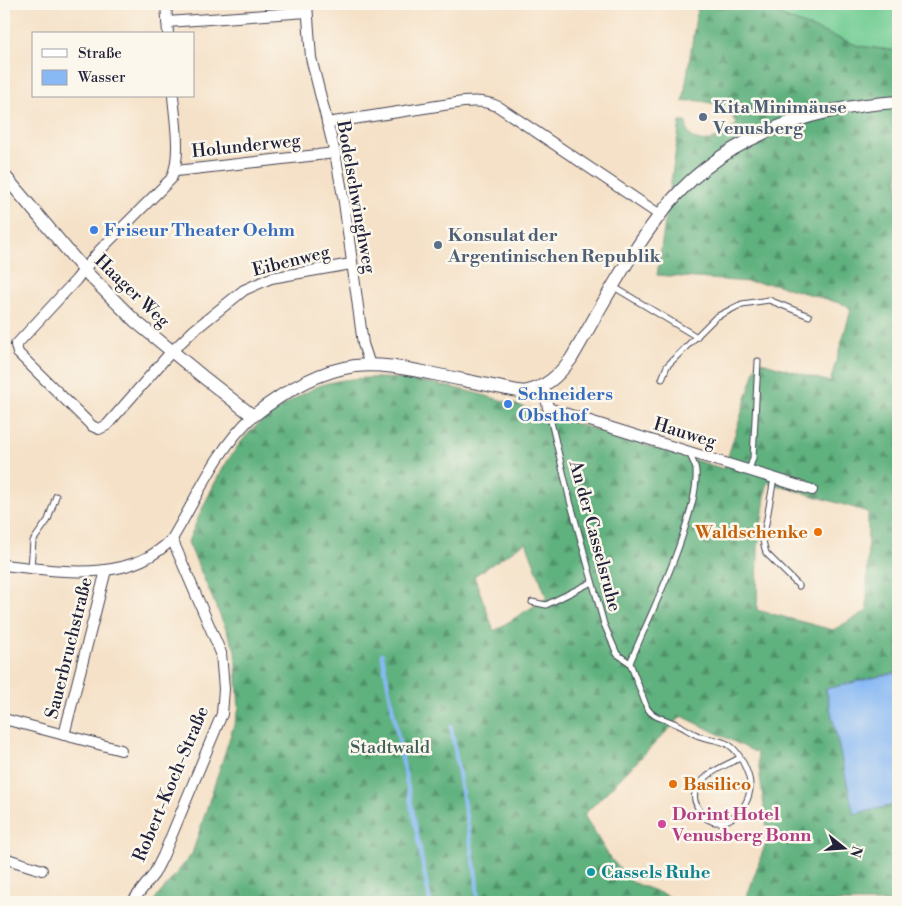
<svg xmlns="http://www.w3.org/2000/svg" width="902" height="906" font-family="'Libre Bodoni',serif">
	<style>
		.grass { fill: #74ce95; stroke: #4b7868 }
		.forest { fill: url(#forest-firs); stroke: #406a5c; fill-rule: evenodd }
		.water { fill: #88b9f4; stroke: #556e98 }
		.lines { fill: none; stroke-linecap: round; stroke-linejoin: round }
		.stream { stroke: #88b9f4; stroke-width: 4 }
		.service-casing { stroke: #423f50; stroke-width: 7 }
		.minor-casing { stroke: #423f50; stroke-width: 12 }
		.tertiary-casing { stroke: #423f50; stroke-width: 14 }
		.service { stroke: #fff; stroke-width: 5 }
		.minor { stroke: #fff; stroke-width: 10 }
		.tertiary { stroke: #fff; stroke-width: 12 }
		.service-dot { fill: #5c6f8a; stroke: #fbf7ec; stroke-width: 2 }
		.shop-dot { fill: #3f7fe0; stroke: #fbf7ec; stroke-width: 2 }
		.food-dot { fill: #e8710a; stroke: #fbf7ec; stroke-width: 2 }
		.hotel-dot { fill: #d1479c; stroke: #fbf7ec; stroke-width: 2 }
		.culture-dot { fill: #0f9aa8; stroke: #fbf7ec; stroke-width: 2 }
		.labels { text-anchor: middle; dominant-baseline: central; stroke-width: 5; stroke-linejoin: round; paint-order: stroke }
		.service-label { font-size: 18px; font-weight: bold; fill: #4e5e75; stroke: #fbf7ec; text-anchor: start }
		.street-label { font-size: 18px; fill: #22223b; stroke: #fbf7ec }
		.shop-label { font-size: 18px; font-weight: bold; fill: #366cbe; stroke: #fbf7ec; text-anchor: start }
		.food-label { font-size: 18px; font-weight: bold; fill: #c56008; stroke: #fbf7ec; text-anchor: end }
		.park-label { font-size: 18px; fill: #3f5e5a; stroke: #fbf7ec }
		.hotel-label { font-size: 18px; font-weight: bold; fill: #b23c85; stroke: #fbf7ec; text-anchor: start }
		.culture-label { font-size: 18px; font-weight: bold; fill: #0d838f; stroke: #fbf7ec; text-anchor: start }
	</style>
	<defs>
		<pattern id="forest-firs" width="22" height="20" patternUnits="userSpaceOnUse" patternTransform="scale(1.25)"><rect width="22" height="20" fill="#5fb17e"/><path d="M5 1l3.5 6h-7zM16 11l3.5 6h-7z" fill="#4e9068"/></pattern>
	</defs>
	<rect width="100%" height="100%" fill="#fbf7ec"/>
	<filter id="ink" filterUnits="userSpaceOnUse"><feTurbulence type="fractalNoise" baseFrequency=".02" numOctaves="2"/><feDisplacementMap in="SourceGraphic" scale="10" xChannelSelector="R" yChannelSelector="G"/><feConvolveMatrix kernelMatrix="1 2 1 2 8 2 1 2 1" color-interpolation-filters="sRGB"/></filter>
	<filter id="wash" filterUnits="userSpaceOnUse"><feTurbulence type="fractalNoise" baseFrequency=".0096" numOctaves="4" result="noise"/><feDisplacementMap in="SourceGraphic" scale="20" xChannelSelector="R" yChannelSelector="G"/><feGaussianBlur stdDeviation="1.12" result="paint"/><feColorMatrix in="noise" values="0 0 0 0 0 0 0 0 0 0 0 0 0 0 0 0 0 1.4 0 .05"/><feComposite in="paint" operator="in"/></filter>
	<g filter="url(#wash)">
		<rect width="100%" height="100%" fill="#f5e1c7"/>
		<!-- grass -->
		<polygon class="grass" points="731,4 898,4 898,51 859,46 774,13"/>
		<!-- forest -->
		<path class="forest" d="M698,4H731L774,13L859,46L898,51V672L826,689L854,814L898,804V902H745L768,837L757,753L682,716L584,815L610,858L632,882L683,902H153L192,854L239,709L235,650L188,542C203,506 220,466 246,436C259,420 307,388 328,383C401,365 495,398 565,420C618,437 671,453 724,469L758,361L830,382L851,310L846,305L774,284L657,275L680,122H686C687,129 688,136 695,139C710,147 724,133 737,124C735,121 732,117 730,114C720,103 697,98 683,102ZM767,482L868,512L867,611L833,630L757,610L758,549ZM526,542L547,598L494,631L474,576Z"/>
		<!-- water -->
		<polygon class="water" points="898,672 898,804 854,814 826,689"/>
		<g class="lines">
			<!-- stream -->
			<g class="stream">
				<polyline points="382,654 430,902"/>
				<polyline points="451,727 476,875 478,902"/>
			</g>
		</g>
	</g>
	<g filter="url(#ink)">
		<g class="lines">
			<defs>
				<g id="service">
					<polyline points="614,287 697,337"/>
					<polyline points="662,379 667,366 716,317 742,304 769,300 809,316"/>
					<path d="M548,409L570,501L604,624L617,654L630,663L647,708C654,719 665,718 676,724C684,727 691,733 699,736C709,740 720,739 729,745C739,751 749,772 750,784C752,813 713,841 697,806C694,800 693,794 697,788C707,772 724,766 740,758"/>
					<polyline points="749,470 753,458 758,361"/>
					<polyline points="774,478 763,541 766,553 799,586"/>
					<polyline points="31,568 33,541 48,520 56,496"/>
					<polyline points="532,602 546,605 592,582"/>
					<path d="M630,663C648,619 670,577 684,531C690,512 697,491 696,471C696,465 691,458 689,453"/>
				</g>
				<g id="minor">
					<polyline points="166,4 168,34"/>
					<polyline points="307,4 311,58 335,153 344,202 363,344 370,365"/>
					<polyline points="167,22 307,12"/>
					<path d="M173,96C175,120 182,158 171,179L99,251L76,280L16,345L18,353L92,426L99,429L107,425L171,352L193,331L244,290L271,278L351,264"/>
					<path d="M327,123L463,102C477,101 487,101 499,107L660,215"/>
					<polyline points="176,171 335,153"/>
					<polyline points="544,386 548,408 812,490"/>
					<path d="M4,565C60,571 129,584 172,539C198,496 216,450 253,416"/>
					<polyline points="4,719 121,750"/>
					<polyline points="64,735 106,570"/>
					<polyline points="4,858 42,870"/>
					<polyline points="132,902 154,874 163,856 222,714 224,689 221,653 172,539"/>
				</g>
				<path id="tertiary" d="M4,175L84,270L135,321L202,376L253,416C282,393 317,371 355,366C382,363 408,369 434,374C464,380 494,387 524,392C546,388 558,376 571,359C599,311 625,261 659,216C715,140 807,107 898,102"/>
			</defs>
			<!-- service casing -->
			<use href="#service" class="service-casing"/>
			<!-- minor casing -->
			<use href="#minor" class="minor-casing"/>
			<!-- tertiary casing -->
			<use href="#tertiary" class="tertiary-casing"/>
			<!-- service -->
			<use href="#service" class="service"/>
			<!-- minor -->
			<use href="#minor" class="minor"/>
			<!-- tertiary -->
			<use href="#tertiary" class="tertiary"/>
		</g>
	</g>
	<!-- markers -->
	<g class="service-dot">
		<circle cx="703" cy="117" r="5"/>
		<circle cx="438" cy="245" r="5"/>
	</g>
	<g class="shop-dot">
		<circle cx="94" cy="230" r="5"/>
		<circle cx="508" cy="404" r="5"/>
	</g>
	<g class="food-dot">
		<circle cx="818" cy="532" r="5"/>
		<circle cx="673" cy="784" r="5"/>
	</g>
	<circle class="hotel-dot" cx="662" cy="824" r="5"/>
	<circle class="culture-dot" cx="591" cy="872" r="5"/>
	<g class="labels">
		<!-- service labels -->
		<g class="service-label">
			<text x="713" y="107">Kita Minimäuse<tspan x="713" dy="21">Venusberg</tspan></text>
			<text x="448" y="235">Konsulat der<tspan x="448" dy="21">Argentinischen Republik</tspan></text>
		</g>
		<!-- street labels -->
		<g class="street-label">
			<text transform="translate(246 146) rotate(-6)">Holunderweg</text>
			<text transform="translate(356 197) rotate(80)">Bodelschwinghweg</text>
			<text transform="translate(291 261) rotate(-14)">Eibenweg</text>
			<text transform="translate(132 291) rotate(44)">Haager Weg</text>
			<text transform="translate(685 433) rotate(17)">Hauweg</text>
			<text transform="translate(595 536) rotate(75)">An der Casselsruhe</text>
			<text transform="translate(69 648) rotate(-76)">Sauerbruchstraße</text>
			<text transform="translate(171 784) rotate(-67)">Robert-Koch-Straße</text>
		</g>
		<!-- shop labels -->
		<g class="shop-label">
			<text x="104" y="230">Friseur Theater Oehm</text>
			<text x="518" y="394">Schneiders<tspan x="518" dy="21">Obsthof</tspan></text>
		</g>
		<!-- food labels -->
		<g class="food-label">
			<text x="808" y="532">Waldschenke</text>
			<text x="683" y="784" text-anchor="start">Basilico</text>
		</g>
		<!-- park labels -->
		<g class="park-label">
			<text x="390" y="747">Stadtwald</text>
		</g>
		<!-- hotel labels -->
		<g class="hotel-label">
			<text x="672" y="814">Dorint Hotel<tspan x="672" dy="21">Venusberg Bonn</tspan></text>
		</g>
		<!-- culture labels -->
		<g class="culture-label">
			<text x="601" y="872">Cassels Ruhe</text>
		</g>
	</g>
	<!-- margin -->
	<rect width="902" height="906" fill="none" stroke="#fbf7ec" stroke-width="20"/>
	<!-- legend -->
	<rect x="32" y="32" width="162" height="65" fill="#fbf7ec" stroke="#a4a2a5"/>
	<rect x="42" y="49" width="25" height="8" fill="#ffffff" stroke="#a4a2a5"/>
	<text x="78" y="58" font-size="15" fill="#22223b">Straße</text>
	<rect x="42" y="70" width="25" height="15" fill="#88b9f4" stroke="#a4a2a5"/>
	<text x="78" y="82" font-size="15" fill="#22223b">Wasser</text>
	<!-- north arrow -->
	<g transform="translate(844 848) rotate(107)" stroke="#fbf7ec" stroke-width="4" paint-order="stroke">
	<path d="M0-4L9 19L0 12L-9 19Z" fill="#22223b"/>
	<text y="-8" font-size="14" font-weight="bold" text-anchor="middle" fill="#22223b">N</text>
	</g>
</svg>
